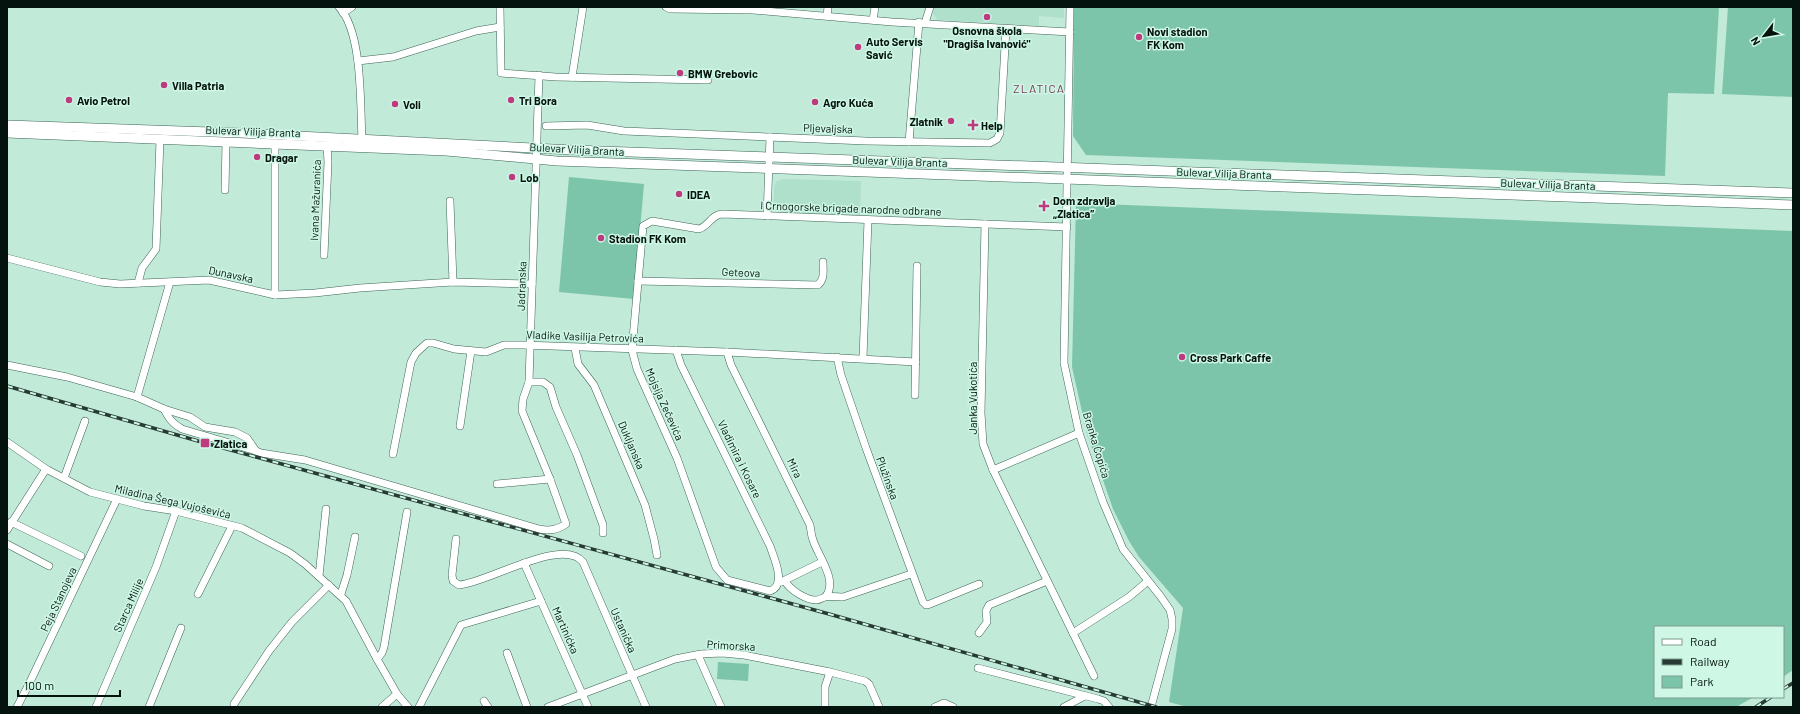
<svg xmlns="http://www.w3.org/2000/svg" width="1800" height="714" font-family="Barlow,sans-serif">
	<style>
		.built { fill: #afe0cc }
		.green { fill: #7dc5aa }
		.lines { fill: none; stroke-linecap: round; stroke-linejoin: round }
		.minor-casing { stroke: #3e6455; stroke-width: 8 }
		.major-casing { stroke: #3e6455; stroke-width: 10 }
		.minor { stroke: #fff; stroke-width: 7 }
		.major { stroke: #fff; stroke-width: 9 }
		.rail-casing { stroke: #273a33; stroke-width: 3.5 }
		.rail { stroke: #cef7e6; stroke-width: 2; stroke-dasharray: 6; stroke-linecap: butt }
		.poi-dot { fill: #be3a7f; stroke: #cef7e6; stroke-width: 1.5 }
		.labels { text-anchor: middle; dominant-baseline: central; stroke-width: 3; stroke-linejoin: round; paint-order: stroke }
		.poi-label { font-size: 11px; font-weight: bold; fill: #05130e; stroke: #cef7e6; text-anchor: start }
		.street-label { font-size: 11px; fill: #05130e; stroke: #cef7e6 }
		.neighbourhood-label { font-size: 12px; letter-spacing: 1px; fill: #803d5d; stroke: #cef7e6 }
	</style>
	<rect width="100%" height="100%" fill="#c1ead9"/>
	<!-- built -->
	<g class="built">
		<polygon points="934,7 1064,7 1064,18 1039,16 1039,26 938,20 933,14"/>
		<polygon points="782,179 861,181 860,216 780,213 774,207 774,187 776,182"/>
	</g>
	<!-- green -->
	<g class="green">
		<polygon points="1074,7 1719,7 1714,94 1668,93 1665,176 1086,155 1073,136"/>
		<polygon points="1728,7 1793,7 1793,97 1722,94"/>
		<polygon points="569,177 644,184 634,299 559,292"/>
		<polygon points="1076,203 1793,231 1793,670 1783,677 1783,627 1655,627 1655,697 1754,697 1736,707 1187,707 1169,702 1183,608 1139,557 1129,541 1113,509 1087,434 1072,367"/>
		<polygon points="718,662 749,664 748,681 717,679"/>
	</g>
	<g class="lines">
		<defs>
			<g id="minor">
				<path d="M339,7C363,33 360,104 362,139"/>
				<polyline points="500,7 501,73 556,77 708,80"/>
				<polyline points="666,7 670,9 753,10 892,22 1070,32"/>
				<polyline points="1070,7 1064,363 1079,433 1103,502 1123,549 1161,597 1170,610 1172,619 1172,629 1151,707"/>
				<polyline points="343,13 352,7"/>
				<polyline points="827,16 828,7"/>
				<polyline points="873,20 875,7"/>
				<polyline points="925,23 930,7"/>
				<polyline points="358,61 393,57 476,31 500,27"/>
				<polyline points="572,77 583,7"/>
				<polyline points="546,126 587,125 624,131 866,141 990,143 997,139 1000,133 1006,29"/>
				<polyline points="909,142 919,22"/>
				<polyline points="225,190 226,142"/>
				<polyline points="450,201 453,282"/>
				<polyline points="767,216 770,137"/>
				<polyline points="985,224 981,413 983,444 993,470 1094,676"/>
				<polyline points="324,255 328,162 327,146"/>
				<polyline points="7,258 100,282 120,284 209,280 275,295 315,293 360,288 453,282 532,284"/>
				<path d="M638,281L818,285C825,279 823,270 823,262"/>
				<polyline points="138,283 142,268 156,249 160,140"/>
				<polyline points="275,295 275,143"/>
				<polyline points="575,348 578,364 594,385 645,505 654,539 657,555"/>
				<path d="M676,350L681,365L770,546C774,558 787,585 770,591L727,580L716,567L677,458L637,369L632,350L643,226L652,221L699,229C709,226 711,215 722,214L1067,227"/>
				<path d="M727,352L731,365L810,525C811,530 811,535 813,540C818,556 838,580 826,596"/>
				<polyline points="837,357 841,375 866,448 923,602 926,605 930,604 979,584"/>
				<polyline points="863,358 868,220"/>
				<path d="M7,365L67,377L137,397L164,409L190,417L205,427L235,432L247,438L256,451L261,453L305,460L539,529C550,531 557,530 566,524L550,479L522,411L523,399L529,382L539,75"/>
				<polyline points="529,382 543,382 550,387 556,407 577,455 600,517 603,525 603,533"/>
				<polyline points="915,395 917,266"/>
				<polyline points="137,397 170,282"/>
				<path d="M164,409C169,419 173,424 182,429L256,451"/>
				<polyline points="460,426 471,351"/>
				<polyline points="7,442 46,469 90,492 144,506 176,511 242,528 290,553 305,564 346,601 377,659 397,694 408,707"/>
				<polyline points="393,454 411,362 416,353 427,343 433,343 454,349 486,352 504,345 523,345 727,352 916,362"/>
				<polyline points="993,470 1079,433"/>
				<polyline points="64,478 85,421"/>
				<polyline points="497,484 550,479"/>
				<polyline points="11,522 81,556"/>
				<polyline points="7,530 46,469"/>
				<path d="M456,539L452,575L453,581L459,585C488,583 562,536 583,562L646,707"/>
				<polyline points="7,544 49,566"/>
				<polyline points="524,563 588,707"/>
				<polyline points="319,576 326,509"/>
				<path d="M785,581C790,590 806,600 816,600C820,600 822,598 825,597C828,596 839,597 843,597L911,574"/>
				<polyline points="781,582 822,562"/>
				<polyline points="198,594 232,526"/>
				<polyline points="341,594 347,575 355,537"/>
				<polyline points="979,633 987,622 986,611 989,605 1047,581"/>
				<polyline points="1073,633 1129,597 1148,581"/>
				<polyline points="507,653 527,707"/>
				<polyline points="698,655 721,707"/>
				<polyline points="377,659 382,653 384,647 407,512"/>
				<polyline points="978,668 1098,699 1104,701 1109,707"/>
				<polyline points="484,701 488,707"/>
				<polyline points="234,704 269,651 292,622 329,585"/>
				<polyline points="17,707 29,684 117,499"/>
				<polyline points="96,707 156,567 176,511"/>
				<polyline points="149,707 181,628"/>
				<polyline points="382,707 397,694"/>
				<polyline points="419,707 461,625 541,601"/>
				<polyline points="548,707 675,659 701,654 722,653 744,655 830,672 865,681 869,684 879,707"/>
				<polyline points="825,707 825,687 830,672"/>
				<polyline points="935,707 944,703 953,707"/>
				<polyline points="1064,707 1085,696"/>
			</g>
			<g id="major">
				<polyline points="7,125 240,133 573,150 1793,193"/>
				<polyline points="7,133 446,151 557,161 1793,205"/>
			</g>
		</defs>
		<!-- minor casing -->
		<use href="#minor" class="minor-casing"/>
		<!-- major casing -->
		<use href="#major" class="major-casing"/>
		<!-- minor -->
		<use href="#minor" class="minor"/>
		<!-- major -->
		<use href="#major" class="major"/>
		<defs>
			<g id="rail">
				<polyline points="7,386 205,443 829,614 1156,707"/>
				<polyline points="1783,689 1793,683"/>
				<polyline points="1756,707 1771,697"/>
			</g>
		</defs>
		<!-- rail casing -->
		<use href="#rail" class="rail-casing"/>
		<!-- rail -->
		<use href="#rail" class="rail"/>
	</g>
	<!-- markers -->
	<g class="poi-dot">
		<circle cx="987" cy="17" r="4"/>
		<circle cx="1139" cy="37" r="4"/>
		<circle cx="858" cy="47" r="4"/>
		<circle cx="680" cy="73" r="4"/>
		<circle cx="164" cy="85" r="4"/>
		<circle cx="69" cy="100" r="4"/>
		<circle cx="511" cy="100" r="4"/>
		<circle cx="815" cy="102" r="4"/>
		<circle cx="395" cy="104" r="4"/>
		<circle cx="951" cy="121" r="4"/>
		<path d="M971 119h4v4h4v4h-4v4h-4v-4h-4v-4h4z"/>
		<circle cx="257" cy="157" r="4"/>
		<circle cx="512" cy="177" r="4"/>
		<circle cx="679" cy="194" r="4"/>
		<path d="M1042 200h4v4h4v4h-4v4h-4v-4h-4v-4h4z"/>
		<circle cx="601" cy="238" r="4"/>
		<circle cx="1182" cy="357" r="4"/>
		<rect x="200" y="438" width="10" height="10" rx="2"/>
	</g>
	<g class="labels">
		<!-- poi labels -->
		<g class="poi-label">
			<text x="987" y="30" text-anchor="middle">Osnovna škola<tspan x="987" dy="13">"Dragiša Ivanović"</tspan></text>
			<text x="1147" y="31">Novi stadion<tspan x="1147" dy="13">FK Kom</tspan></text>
			<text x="866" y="41">Auto Servis<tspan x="866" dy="13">Savić</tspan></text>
			<text x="688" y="73">BMW Grebovic</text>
			<text x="172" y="85">Villa Patria</text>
			<text x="77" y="100">Avio Petrol</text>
			<text x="519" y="100">Tri Bora</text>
			<text x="823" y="102">Agro Kuća</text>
			<text x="403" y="104">Voli</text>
			<text x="943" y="121" text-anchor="end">Zlatnik</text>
			<text x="981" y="125">Help</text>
			<text x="265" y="157">Dragar</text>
			<text x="520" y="177">Lob</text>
			<text x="687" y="194">IDEA</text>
			<text x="1053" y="200">Dom zdravlja<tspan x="1053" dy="13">„Zlatica”</tspan></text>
			<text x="609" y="238">Stadion FK Kom</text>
			<text x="1190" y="357">Cross Park Caffe</text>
			<text x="214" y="443">Zlatica</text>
		</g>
		<!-- street labels -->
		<g class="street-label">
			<text transform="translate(828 128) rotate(2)">Pljevaljska</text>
			<text transform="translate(253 131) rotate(2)">Bulevar Vilija Branta</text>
			<text transform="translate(577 149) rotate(3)">Bulevar Vilija Branta</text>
			<text transform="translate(900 161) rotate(2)">Bulevar Vilija Branta</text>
			<text transform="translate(1224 173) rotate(2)">Bulevar Vilija Branta</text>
			<text transform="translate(1548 184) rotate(2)">Bulevar Vilija Branta</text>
			<text transform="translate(315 200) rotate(-88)">Ivana Mažuranića</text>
			<text transform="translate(851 208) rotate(2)">I Crnogorske brigade narodne odbrane</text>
			<text transform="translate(741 272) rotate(2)">Geteova</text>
			<text transform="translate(231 274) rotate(12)">Dunavska</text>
			<text transform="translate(521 286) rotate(-88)">Jadranska</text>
			<text transform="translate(585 336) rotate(2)">Vladike Vasilija Petrovića</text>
			<text transform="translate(972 398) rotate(-90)">Janka Vukotića</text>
			<text transform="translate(665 404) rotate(66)">Mojsija Zečevića</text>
			<text transform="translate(632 445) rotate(67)">Dukljanska</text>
			<text transform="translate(1097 445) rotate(73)">Branka Ćopića</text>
			<text transform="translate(740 459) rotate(64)">Vladimira i Kosare</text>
			<text transform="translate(795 468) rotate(64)">Mira</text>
			<text transform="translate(888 478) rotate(70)">Plužinska</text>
			<text transform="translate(173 501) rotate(13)">Miladina Šega Vujoševića</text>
			<text transform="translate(58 599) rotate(-65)">Peja Stanojeva</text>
			<text transform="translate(128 605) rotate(-66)">Starca Milije</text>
			<text transform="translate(566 630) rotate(66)">Martinićka</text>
			<text transform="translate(624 630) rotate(66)">Ustanička</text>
			<text transform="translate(731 645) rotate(3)">Primorska</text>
		</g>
		<!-- neighbourhood labels -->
		<g class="neighbourhood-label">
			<text x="1039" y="88">ZLATICA</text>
		</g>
	</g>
	<!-- border -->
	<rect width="1800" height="714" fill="none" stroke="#05130e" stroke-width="16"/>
	<!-- legend -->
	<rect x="1654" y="626" width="130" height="72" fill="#cef7e6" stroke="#7e9c90"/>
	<rect x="1662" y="639" width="20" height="6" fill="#ffffff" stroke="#7e9c90"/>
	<text x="1690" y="646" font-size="12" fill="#05130e">Road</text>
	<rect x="1662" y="659" width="20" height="6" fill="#273a33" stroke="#7e9c90"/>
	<text x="1690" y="666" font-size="12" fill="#05130e">Railway</text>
	<rect x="1662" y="676" width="20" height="12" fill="#7dc5aa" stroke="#7e9c90"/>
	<text x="1690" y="686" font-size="12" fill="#05130e">Park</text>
	<!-- north arrow -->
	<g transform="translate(1764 36) rotate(239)" stroke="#cef7e6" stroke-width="3" paint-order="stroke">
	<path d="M0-3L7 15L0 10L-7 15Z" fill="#05130e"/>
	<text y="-6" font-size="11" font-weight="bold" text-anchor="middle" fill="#05130e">N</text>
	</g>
	<!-- scale -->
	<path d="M18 690v6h102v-6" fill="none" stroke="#05130e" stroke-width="2"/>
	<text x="24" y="690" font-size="12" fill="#05130e" stroke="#cef7e6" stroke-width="3" paint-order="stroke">100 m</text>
</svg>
